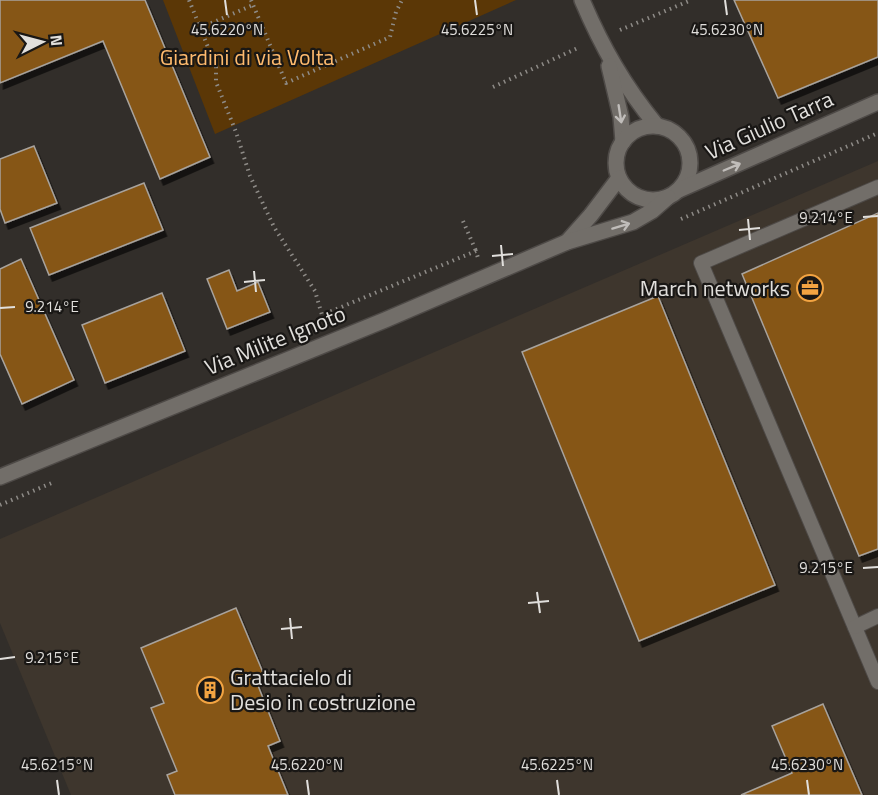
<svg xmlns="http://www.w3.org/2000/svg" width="878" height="795" font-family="'Titillium Web',sans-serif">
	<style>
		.built { fill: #3e362d }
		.green { fill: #5b3706 }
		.building { fill: #865617; stroke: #a8a39d; stroke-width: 1.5; filter: url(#shadow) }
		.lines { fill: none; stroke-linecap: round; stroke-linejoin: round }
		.service-casing { stroke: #4e4a47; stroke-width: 16 }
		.minor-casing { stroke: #4e4a47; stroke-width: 18 }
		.path { stroke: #8e8b87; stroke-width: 4; stroke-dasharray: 1.5 4.5; stroke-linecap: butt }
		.service { stroke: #726e69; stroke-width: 14 }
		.minor { stroke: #726e69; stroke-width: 15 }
		.oneway { stroke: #c0bdba }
		.ticks { fill: none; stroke: #e1dfdc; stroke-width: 2 }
		.labels { text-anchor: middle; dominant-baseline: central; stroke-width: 4.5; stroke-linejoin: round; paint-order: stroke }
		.park-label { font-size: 22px; fill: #ffbb6e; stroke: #191715 }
		.street-label { font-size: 22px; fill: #e1dfdc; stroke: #191715 }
		.poi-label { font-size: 22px; fill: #e1dfdc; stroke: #191715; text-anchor: end }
		.ticks-label { font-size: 15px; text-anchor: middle; fill: #e1dfdc; stroke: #191715; stroke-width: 4.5; stroke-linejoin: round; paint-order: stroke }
	</style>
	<defs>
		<filter id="shadow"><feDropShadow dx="3.5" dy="6" stdDeviation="0" flood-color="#0009"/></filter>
	</defs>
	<rect width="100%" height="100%" fill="#322e2a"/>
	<!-- built -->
	<polygon class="built" points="878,161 878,795 71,795 0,623 0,539"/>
	<!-- green -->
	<polygon class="green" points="163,0 516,0 215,134"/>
	<!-- building -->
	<g class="building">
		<polygon points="0,0 145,0 210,157 160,179 103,41 0,83"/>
		<polygon points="734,0 878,0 878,57 778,98"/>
		<polygon points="34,146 57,203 5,223 0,209 0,159"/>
		<polygon points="144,183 163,230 49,275 30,228"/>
		<polygon points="878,213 878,549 859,556 742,274"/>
		<polygon points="21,259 74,380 22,404 0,354 0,269"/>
		<polygon points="229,270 237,291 258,282 270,312 227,329 207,279"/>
		<polygon points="162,293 185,351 105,383 82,325"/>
		<polygon points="658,296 775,585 639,641 522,352"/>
		<polygon points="236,608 264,675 255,678 280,741 268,746 288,795 175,795 167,775 177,771 151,708 164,703 141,648"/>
		<polygon points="823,704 862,795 741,795 792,773 772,726"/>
	</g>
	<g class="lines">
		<defs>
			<g id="service">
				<polyline points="878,187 701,263 878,682"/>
				<polyline points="855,627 878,616"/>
			</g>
			<g id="minor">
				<path d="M582,0C602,47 624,86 657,126"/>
				<polyline points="609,66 621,117 623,142"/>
				<circle cx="653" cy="163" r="37"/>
				<polyline points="679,190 878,102"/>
				<polyline points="567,242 591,215 619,178"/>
				<polyline points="0,477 385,320 567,242 633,222 652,211 668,197"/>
			</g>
		</defs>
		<!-- service casing -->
		<use href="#service" class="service-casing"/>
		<!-- minor casing -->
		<use href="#minor" class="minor-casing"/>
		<!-- path -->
		<g class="path">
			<polyline points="189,0 216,67 216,82 236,132 250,176 274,227 315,291 322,315 476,251 478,258"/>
			<polyline points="251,0 286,83 390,37 396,12 402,0"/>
			<polyline points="200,28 253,5"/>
			<polyline points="620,30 689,1"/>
			<polyline points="493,87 580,47"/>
			<polyline points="681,219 878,133"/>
			<polyline points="463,221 476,251"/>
			<polyline points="0,505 54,482"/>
		</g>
		<!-- service -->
		<use href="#service" class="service"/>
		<!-- minor -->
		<use href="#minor" class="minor"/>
	</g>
	<!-- one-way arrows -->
	<defs><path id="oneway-shaft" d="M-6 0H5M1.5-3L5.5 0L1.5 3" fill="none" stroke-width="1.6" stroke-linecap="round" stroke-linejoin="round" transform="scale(1.5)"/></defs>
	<g class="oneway">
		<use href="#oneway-shaft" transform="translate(620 114) rotate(81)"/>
		<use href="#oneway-shaft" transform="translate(732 167) rotate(-23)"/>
		<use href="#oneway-shaft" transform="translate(621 226) rotate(-17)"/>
	</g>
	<!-- ticks -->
	<path class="ticks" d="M225,0L227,15M475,0L477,15M725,0L727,15M863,217L878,216M748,219L750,240M739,230L760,228M501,245L503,266M492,256L513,254M254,271L256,292M244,282L265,280M0,308L15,307M863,568L878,567M537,592L540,613M528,603L549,601M290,618L292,639M281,629L302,627M0,659L15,657M57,780L59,795M307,780L309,795M557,780L559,795M807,780L809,795"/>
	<!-- icons -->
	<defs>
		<symbol id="office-ring" viewBox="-11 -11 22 22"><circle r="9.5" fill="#191715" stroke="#f3a442" stroke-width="1.5"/><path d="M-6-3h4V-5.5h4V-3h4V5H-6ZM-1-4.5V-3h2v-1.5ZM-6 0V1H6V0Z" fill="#f3a442"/></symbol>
		<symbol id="building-ring" viewBox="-11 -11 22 22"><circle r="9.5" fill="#191715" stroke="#f3a442" stroke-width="1.5"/><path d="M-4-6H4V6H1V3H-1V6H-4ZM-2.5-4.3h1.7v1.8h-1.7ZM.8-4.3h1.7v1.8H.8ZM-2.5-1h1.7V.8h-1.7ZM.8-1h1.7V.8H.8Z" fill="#f3a442"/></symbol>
	</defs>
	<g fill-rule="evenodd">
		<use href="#office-ring" x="795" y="273" width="30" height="30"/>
		<use href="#building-ring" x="195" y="675" width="30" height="30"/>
	</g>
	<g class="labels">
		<!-- park labels -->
		<g class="park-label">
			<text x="247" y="57">Giardini di via Volta</text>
		</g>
		<!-- street labels -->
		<g class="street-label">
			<text transform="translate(769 125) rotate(-24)">Via Giulio Tarra</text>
			<text transform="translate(275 340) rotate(-22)">Via Milite Ignoto</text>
		</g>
		<!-- poi labels -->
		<g class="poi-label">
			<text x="790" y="288">March networks</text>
			<text x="230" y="677" text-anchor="start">Grattacielo di<tspan x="230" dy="25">Desio in costruzione</tspan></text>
		</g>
	</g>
	<g class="ticks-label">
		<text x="227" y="35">45.6220°N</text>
		<text x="477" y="35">45.6225°N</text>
		<text x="727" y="35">45.6230°N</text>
		<text x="826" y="223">9.214°E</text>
		<text x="52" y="312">9.214°E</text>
		<text x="826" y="573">9.215°E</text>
		<text x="52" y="663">9.215°E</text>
		<text x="57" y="770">45.6215°N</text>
		<text x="307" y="770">45.6220°N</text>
		<text x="557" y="770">45.6225°N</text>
		<text x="807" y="770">45.6230°N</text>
	</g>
	<!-- north arrow -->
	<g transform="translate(42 42) rotate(84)" stroke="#191715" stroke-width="4.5" paint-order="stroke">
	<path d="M0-4.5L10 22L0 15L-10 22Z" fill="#e1dfdc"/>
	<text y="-9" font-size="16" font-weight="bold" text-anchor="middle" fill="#e1dfdc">N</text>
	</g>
</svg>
